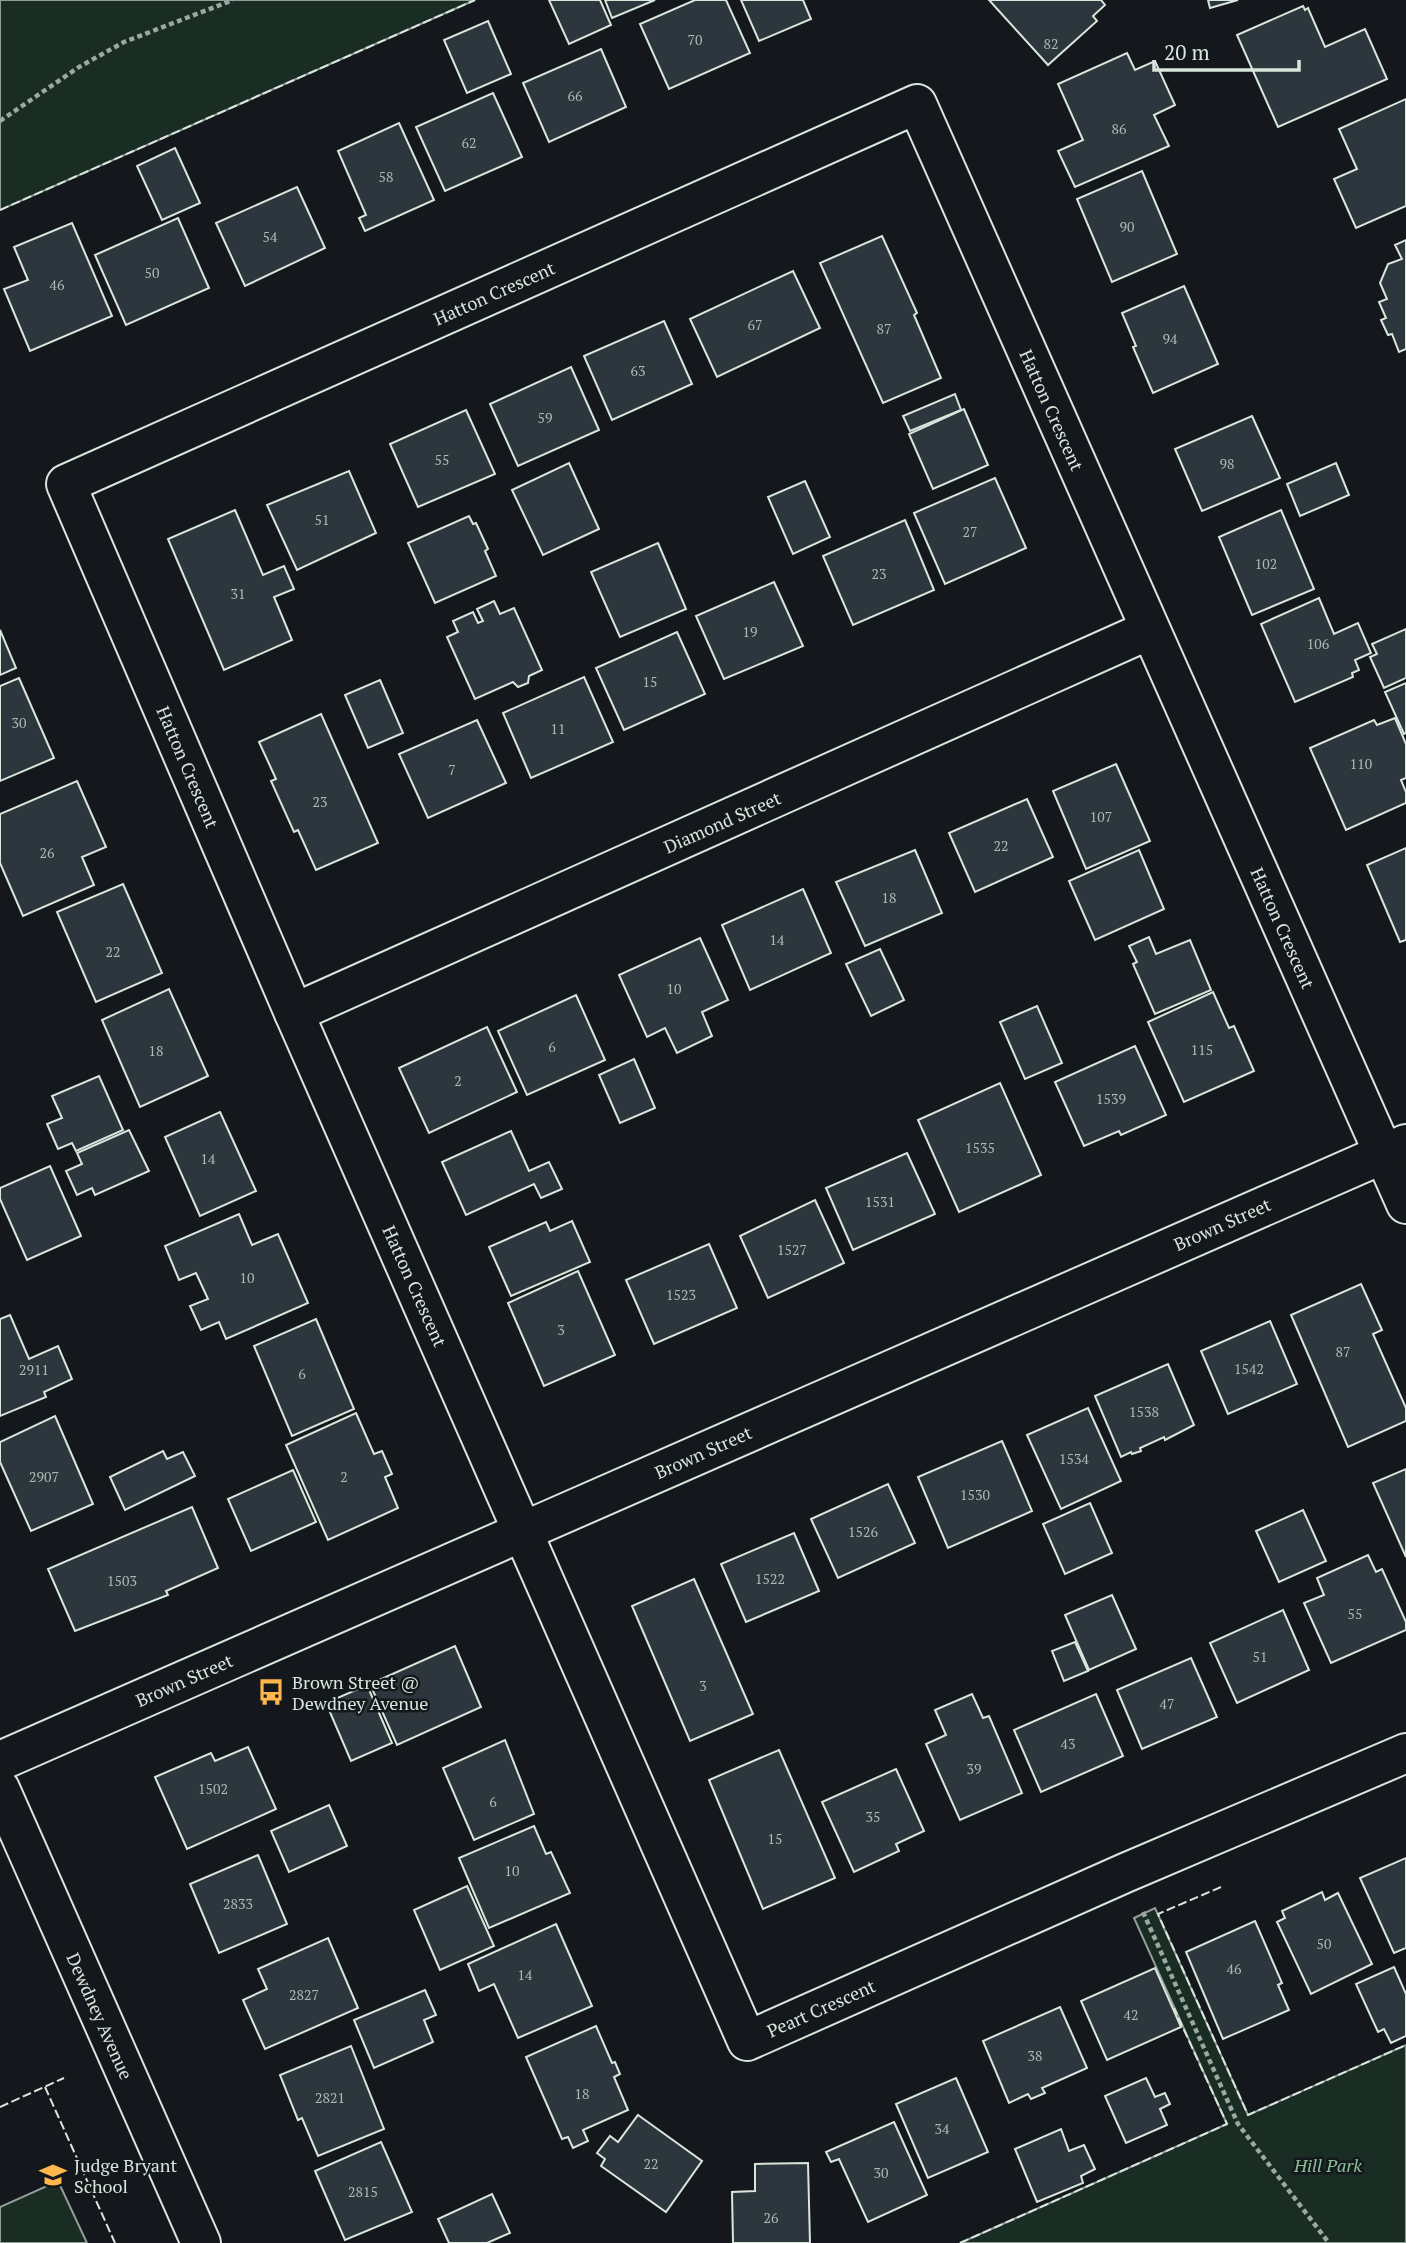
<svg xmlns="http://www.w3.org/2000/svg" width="1406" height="2243" font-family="'PT Serif',serif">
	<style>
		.green { fill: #1a2d24; stroke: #939e99; stroke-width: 2 }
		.building { fill: #2c363c; stroke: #d8e6dc; stroke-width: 2 }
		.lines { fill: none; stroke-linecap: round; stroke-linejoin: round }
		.street-casing { stroke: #d8e6dc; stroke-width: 42 }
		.secondary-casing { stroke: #d8e6dc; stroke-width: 42 }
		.path { stroke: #9da8a2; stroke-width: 4.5; stroke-dasharray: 5 3.5; stroke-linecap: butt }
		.street { stroke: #14181c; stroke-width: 38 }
		.secondary { stroke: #14181c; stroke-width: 38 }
		.fence { stroke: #d8e6dc; stroke-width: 2; stroke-dasharray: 9 3.5; stroke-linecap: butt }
		.labels { text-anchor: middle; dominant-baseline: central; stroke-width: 5; stroke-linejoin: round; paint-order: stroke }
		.number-label { font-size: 14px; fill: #adbab4 }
		.street-label { font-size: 18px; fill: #d8e6dc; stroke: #14181c }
		.poi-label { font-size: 18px; fill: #d8e6dc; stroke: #14181c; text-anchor: start }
		.park-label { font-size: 18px; font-style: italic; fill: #8ac095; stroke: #14181c }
	</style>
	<rect width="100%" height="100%" fill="#14181c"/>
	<!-- green -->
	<g class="green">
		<polygon points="0,0 475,0 0,210"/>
		<polygon points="1155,1908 1248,2115 1406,2045 1406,2243 960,2243 1227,2124 1134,1918"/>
		<polygon points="58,2181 87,2243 0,2243 0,2207"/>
	</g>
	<!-- building -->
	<g class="building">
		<polygon points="549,0 600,0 611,25 569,44"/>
		<polygon points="605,0 655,0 612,18"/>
		<polygon points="695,0 726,0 750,53 669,89 640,24"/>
		<polygon points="741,0 803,0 811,19 759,41"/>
		<polygon points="989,0 1101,0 1105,5 1093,16 1097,21 1048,65"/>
		<polygon points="1208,0 1238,0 1210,8"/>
		<polygon points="1303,6 1305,10 1308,8 1325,47 1365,29 1387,79 1278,127 1237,35"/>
		<polygon points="488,21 511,74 467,93 444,40"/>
		<polygon points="601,49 626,107 549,142 523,83"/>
		<polygon points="1127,53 1135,70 1155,61 1175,105 1154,115 1169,146 1075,187 1058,151 1083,140 1058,84"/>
		<polygon points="493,93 522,157 445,191 416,127"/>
		<polygon points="1406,99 1406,206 1356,228 1334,179 1357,169 1339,129"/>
		<polygon points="399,123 434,200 365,231 359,218 366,215 338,151"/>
		<polygon points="175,148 200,203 162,220 137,166"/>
		<polygon points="1142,171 1177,254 1112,282 1077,199"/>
		<polygon points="297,187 325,248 245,286 216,223"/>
		<polygon points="178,218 209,288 126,325 95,255"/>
		<polygon points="72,223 112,316 30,351 4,289 28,280 14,247"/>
		<polygon points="882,236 917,313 914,315 941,378 883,403 820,263"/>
		<polygon points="1406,240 1406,349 1399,352 1392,334 1388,335 1381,320 1386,318 1379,302 1387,299 1380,283 1388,264 1402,259 1395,245"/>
		<polygon points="793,271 820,328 717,377 690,319"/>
		<polygon points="1184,286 1218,364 1153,393 1133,347 1136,346 1122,313"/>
		<polygon points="664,321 692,384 612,420 584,356"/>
		<polygon points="571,367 599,430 518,466 490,404"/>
		<polygon points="955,394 961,410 910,431 903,416"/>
		<polygon points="964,409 988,465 933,489 909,434"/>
		<polygon points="466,410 495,474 418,507 390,444"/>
		<polygon points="1252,416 1280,478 1202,511 1175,449"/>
		<polygon points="569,463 599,529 543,555 512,490"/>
		<polygon points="1336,463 1349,495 1300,516 1287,484"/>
		<polygon points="349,471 376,533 297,570 267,505"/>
		<polygon points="995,478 1026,548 945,584 914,513"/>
		<polygon points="805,481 830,537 793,554 768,497"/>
		<polygon points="235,510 263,575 284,566 294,589 274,597 292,640 224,670 168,539"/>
		<polygon points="1281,510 1314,589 1252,615 1219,537"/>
		<polygon points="469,516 473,524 476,523 488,549 485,551 496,576 435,603 408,543"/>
		<polygon points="905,520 934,590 853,625 823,556"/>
		<polygon points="658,543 686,609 620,637 591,572"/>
		<polygon points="774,582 803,646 724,679 696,616"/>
		<polygon points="1319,598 1334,634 1358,623 1371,653 1355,660 1359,670 1352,673 1353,677 1295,702 1261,624"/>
		<polygon points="494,601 500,614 514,608 542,670 529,676 528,683 518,687 513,682 475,699 447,637 458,632 453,621 473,612 478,623 483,621 477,609"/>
		<polygon points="1406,629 1406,678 1384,688 1370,657 1377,654 1372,644"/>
		<polygon points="0,630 16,668 0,675"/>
		<polygon points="677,632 705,694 624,730 596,668"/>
		<polygon points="584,677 613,742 531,778 503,713"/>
		<polygon points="19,678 54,758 0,781 0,686"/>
		<polygon points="380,680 403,733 368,748 345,695"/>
		<polygon points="1406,683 1406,733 1404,734 1385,692"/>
		<polygon points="321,714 378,843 316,870 298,830 294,832 271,781 276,779 259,742"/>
		<polygon points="1395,718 1406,744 1406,778 1401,780 1406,792 1406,803 1346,830 1310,748 1374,720 1377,725"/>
		<polygon points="477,720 506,783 428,818 399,754"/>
		<polygon points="1116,764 1150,841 1086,869 1053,791"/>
		<polygon points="77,781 106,847 82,857 94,885 23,916 0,863 0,814"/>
		<polygon points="1027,799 1053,857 975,892 949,833"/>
		<polygon points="1406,848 1406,940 1400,942 1367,865"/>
		<polygon points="915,850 942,913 865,946 836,882"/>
		<polygon points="1139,850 1164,909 1095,940 1069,881"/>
		<polygon points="123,884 162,973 96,1002 57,912"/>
		<polygon points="803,889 831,953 750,990 722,925"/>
		<polygon points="1149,937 1156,954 1190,940 1211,990 1155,1014 1133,964 1137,962 1129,946"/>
		<polygon points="700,938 728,1000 702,1012 712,1036 677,1053 665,1028 647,1037 619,975"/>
		<polygon points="880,949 904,1000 871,1016 846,964"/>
		<polygon points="169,989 208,1076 140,1107 102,1020"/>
		<polygon points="1213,992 1229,1028 1234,1026 1254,1071 1184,1102 1148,1022"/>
		<polygon points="576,995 605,1060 527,1095 498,1031"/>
		<polygon points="1037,1006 1062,1063 1025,1079 1000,1022"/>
		<polygon points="487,1027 517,1092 429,1133 399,1068"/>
		<polygon points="1135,1046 1166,1115 1121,1135 1119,1131 1084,1146 1055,1082"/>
		<polygon points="634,1059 655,1108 620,1123 599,1075"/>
		<polygon points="99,1076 123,1130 76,1151 72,1143 58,1149 47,1124 62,1118 52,1096"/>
		<polygon points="1000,1083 1041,1175 959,1212 918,1120"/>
		<polygon points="220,1112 256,1191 200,1216 165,1137"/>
		<polygon points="129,1130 149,1171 95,1195 92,1188 77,1195 66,1171 82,1164 77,1153"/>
		<polygon points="511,1131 529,1171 549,1162 562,1189 541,1198 534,1184 466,1215 442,1162"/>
		<polygon points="907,1153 935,1214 853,1250 826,1188"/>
		<polygon points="50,1166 81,1236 27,1260 0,1199 0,1188"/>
		<polygon points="815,1200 844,1263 768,1298 740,1236"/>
		<polygon points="239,1214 252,1245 278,1234 308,1303 226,1339 219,1322 201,1330 190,1306 208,1299 196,1273 179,1280 165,1246"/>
		<polygon points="572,1221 590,1262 511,1296 489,1247 546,1222 550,1231"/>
		<polygon points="709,1244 737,1308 654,1344 626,1280"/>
		<polygon points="578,1271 615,1355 544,1386 508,1303"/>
		<polygon points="1361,1284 1382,1330 1373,1334 1406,1408 1406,1421 1348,1447 1291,1315"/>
		<polygon points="10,1315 29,1359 58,1346 72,1379 44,1392 46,1397 0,1416 0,1319"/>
		<polygon points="316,1319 354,1409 292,1436 254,1346"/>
		<polygon points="1270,1321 1297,1384 1228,1414 1201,1351"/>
		<polygon points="1168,1364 1194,1425 1165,1440 1164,1437 1140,1448 1141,1451 1132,1454 1131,1452 1121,1457 1095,1396"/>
		<polygon points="1088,1408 1121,1481 1061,1509 1027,1435"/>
		<polygon points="356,1413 374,1454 382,1451 392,1474 385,1477 398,1508 328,1540 286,1445"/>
		<polygon points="55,1416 93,1504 31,1531 0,1462 0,1442"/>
		<polygon points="1002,1441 1032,1511 948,1548 918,1477"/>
		<polygon points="163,1451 167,1459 183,1452 195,1476 125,1510 110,1477"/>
		<polygon points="1406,1469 1406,1557 1373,1483"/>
		<polygon points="293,1470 316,1522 251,1551 228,1499"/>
		<polygon points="888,1484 915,1543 838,1578 811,1519"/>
		<polygon points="1090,1503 1112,1553 1065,1574 1043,1524"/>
		<polygon points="192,1507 218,1568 166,1591 168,1595 75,1631 48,1569"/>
		<polygon points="1303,1510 1326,1561 1279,1582 1256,1531"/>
		<polygon points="794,1533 819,1591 746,1622 721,1564"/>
		<polygon points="1368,1555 1376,1572 1382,1569 1406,1622 1406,1630 1331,1663 1304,1603 1324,1595 1317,1578"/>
		<polygon points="694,1579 753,1714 690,1741 632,1606"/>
		<polygon points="1112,1595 1136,1649 1089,1670 1065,1615"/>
		<polygon points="1283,1610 1309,1670 1237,1703 1210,1643"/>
		<polygon points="1075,1642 1088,1671 1064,1681 1052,1651"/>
		<polygon points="455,1646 481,1707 397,1745 370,1684"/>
		<polygon points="1191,1658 1217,1717 1142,1749 1117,1690"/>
		<polygon points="367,1685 392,1743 351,1761 326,1703"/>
		<polygon points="972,1694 983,1718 989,1716 1022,1793 960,1820 926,1744 946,1735 935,1710"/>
		<polygon points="1096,1694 1123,1756 1041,1792 1014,1730"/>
		<polygon points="505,1740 534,1814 474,1840 443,1768"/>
		<polygon points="248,1747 276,1809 187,1849 155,1777 211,1753 215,1761"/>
		<polygon points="779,1750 835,1878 763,1909 709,1780"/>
		<polygon points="896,1769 924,1831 896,1844 899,1851 854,1872 822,1802"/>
		<polygon points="329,1805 347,1846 289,1872 271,1831"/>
		<polygon points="534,1826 546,1854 551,1852 570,1893 489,1928 459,1858"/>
		<polygon points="258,1855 287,1924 219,1953 190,1884"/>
		<polygon points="1406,1858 1406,1948 1394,1953 1360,1878"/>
		<polygon points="467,1886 494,1946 440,1970 414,1910"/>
		<polygon points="1322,1892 1325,1900 1338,1893 1372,1964 1311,1994 1277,1922 1285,1918 1282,1911"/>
		<polygon points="1255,1921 1282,1983 1278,1985 1289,2010 1223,2039 1186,1952"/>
		<polygon points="556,1924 592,2006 518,2038 494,1984 479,1991 468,1964"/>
		<polygon points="328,1938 358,2008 265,2049 243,2000 267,1989 258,1969"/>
		<polygon points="1394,1967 1406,1994 1406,2036 1391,2043 1384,2029 1378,2032 1356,1984"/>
		<polygon points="1155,1968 1181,2027 1107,2060 1081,2001"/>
		<polygon points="425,1990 436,2015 424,2020 433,2042 374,2068 354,2020"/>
		<polygon points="1060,2007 1087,2068 1042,2088 1045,2093 1031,2099 1028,2094 1009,2103 983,2041"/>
		<polygon points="596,2026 612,2063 615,2062 620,2074 614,2077 628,2110 583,2130 588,2141 573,2148 568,2137 562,2139 526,2057"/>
		<polygon points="351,2046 384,2129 318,2156 302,2118 298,2120 280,2075"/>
		<polygon points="956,2078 988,2152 928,2178 896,2104"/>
		<polygon points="1146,2078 1155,2097 1165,2093 1170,2104 1160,2109 1167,2125 1126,2143 1105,2096"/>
		<polygon points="638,2115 702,2161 666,2212 601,2166 605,2159 597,2153 610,2136 618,2142"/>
		<polygon points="894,2122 927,2195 868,2222 839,2159 831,2162 826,2152"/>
		<polygon points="1061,2129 1069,2151 1084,2145 1095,2169 1081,2176 1083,2183 1037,2202 1015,2149"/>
		<polygon points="381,2142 412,2212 345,2240 315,2171"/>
		<polygon points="808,2163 810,2243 733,2243 732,2192 755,2191 755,2164"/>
		<polygon points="492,2194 510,2233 487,2243 449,2243 438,2219"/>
	</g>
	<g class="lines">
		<defs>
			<g id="street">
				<polyline points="294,1013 1149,630"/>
				<polyline points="1406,1204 917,104 66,484 294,1013 747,2041 1125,1873 1406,1753"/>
				<polyline points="0,1761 1406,1144"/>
			</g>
			<polyline id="secondary" points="0,1789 201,2243"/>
		</defs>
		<!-- street casing -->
		<use href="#street" class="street-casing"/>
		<!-- secondary casing -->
		<use href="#secondary" class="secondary-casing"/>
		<!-- path -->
		<g class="path">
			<polyline points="0,121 79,67 124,42 233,0"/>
			<polyline points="1143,1912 1238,2124 1329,2243"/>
		</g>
		<!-- street -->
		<use href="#street" class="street"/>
		<!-- secondary -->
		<use href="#secondary" class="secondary"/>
		<!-- fence -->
		<g class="fence">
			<polyline points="0,210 475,0"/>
			<polyline points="1221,1887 1158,1914 1248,2115 1406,2045"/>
			<polyline points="45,2087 115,2243"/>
			<polyline points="0,2107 64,2078"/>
			<polyline points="960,2243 1227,2124 1174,2008"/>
		</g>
	</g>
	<!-- icons -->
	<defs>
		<symbol id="bus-bare" viewBox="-9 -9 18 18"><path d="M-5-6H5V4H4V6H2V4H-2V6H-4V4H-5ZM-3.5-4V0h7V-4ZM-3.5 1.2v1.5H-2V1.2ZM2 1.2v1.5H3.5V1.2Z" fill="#ffb74d" stroke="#14181c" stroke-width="2.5" paint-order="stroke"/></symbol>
		<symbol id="school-bare" viewBox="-9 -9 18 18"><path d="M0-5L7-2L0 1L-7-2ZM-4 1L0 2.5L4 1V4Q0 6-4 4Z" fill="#ffb74d" stroke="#14181c" stroke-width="2.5" paint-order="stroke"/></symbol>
	</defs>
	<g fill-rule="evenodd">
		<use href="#bus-bare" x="252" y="1673" width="38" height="38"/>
		<use href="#school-bare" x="34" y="2156" width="38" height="38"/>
	</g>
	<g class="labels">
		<!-- number labels -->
		<g class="number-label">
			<text x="695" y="39">70</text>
			<text x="1051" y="43">82</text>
			<text x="575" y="95">66</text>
			<text x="1119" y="128">86</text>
			<text x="469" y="142">62</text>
			<text x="386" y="176">58</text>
			<text x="1127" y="226">90</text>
			<text x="270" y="236">54</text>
			<text x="152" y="272">50</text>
			<text x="57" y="284">46</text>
			<text x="755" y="324">67</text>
			<text x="884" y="328">87</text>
			<text x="1170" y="338">94</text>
			<text x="638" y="370">63</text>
			<text x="545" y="417">59</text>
			<text x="442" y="459">55</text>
			<text x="1227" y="463">98</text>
			<text x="322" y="519">51</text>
			<text x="970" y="531">27</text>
			<text x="1266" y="563">102</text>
			<text x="879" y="573">23</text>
			<text x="238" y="593">31</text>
			<text x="750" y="631">19</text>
			<text x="1318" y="643">106</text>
			<text x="650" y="681">15</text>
			<text x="19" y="722">30</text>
			<text x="558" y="728">11</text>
			<text x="1361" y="763">110</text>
			<text x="452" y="769">7</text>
			<text x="320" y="801">23</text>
			<text x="1101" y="816">107</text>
			<text x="1001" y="845">22</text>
			<text x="47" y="852">26</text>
			<text x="889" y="897">18</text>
			<text x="777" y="939">14</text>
			<text x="113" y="951">22</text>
			<text x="674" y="988">10</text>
			<text x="552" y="1046">6</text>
			<text x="1202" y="1049">115</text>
			<text x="156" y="1050">18</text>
			<text x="458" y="1080">2</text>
			<text x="1111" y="1098">1539</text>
			<text x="980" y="1147">1535</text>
			<text x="208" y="1158">14</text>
			<text x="880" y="1201">1531</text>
			<text x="792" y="1249">1527</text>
			<text x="247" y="1277">10</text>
			<text x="681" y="1294">1523</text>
			<text x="561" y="1329">3</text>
			<text x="1343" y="1351">87</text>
			<text x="1249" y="1368">1542</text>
			<text x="34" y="1369">2911</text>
			<text x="302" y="1373">6</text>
			<text x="1144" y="1411">1538</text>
			<text x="1074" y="1458">1534</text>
			<text x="44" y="1476">2907</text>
			<text x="344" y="1476">2</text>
			<text x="975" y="1494">1530</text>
			<text x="863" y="1531">1526</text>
			<text x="770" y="1578">1522</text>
			<text x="122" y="1580">1503</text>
			<text x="1355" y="1613">55</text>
			<text x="1260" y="1656">51</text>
			<text x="703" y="1685">3</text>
			<text x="1167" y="1703">47</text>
			<text x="1068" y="1743">43</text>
			<text x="974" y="1768">39</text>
			<text x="213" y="1788">1502</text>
			<text x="493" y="1801">6</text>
			<text x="873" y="1816">35</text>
			<text x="775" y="1838">15</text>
			<text x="512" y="1870">10</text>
			<text x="238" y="1903">2833</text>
			<text x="1324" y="1943">50</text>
			<text x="1234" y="1968">46</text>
			<text x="525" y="1974">14</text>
			<text x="304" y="1994">2827</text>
			<text x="1131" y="2014">42</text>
			<text x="1035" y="2055">38</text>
			<text x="582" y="2093">18</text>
			<text x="330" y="2097">2821</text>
			<text x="942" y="2128">34</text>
			<text x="651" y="2163">22</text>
			<text x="881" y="2172">30</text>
			<text x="363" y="2191">2815</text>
			<text x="771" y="2217">26</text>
		</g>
		<!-- street labels -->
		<g class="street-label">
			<text transform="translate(494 293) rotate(-24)">Hatton Crescent</text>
			<text transform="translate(1052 410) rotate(66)">Hatton Crescent</text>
			<text transform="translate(188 767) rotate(67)">Hatton Crescent</text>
			<text transform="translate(722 822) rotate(-24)">Diamond Street</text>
			<text transform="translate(1283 928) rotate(66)">Hatton Crescent</text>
			<text transform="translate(1222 1224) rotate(-24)">Brown Street</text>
			<text transform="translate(415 1286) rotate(66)">Hatton Crescent</text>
			<text transform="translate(703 1452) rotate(-24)">Brown Street</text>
			<text transform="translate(184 1680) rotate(-24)">Brown Street</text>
			<text transform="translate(821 2008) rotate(-24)">Peart Crescent</text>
			<text transform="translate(100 2016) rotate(66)">Dewdney Avenue</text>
		</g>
		<!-- poi labels -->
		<g class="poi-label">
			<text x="292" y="1682">Brown Street @<tspan x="292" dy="21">Dewdney Avenue</tspan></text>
			<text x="74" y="2165">Judge Bryant<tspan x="74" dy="21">School</tspan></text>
		</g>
		<!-- park labels -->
		<g class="park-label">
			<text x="1328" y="2165">Hill Park</text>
		</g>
	</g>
	<!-- scale -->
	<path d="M1154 60v10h145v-10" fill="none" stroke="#d8e6dc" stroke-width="3.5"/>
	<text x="1164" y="60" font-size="21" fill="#d8e6dc" stroke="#14181c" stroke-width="5" paint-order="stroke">20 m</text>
</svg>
